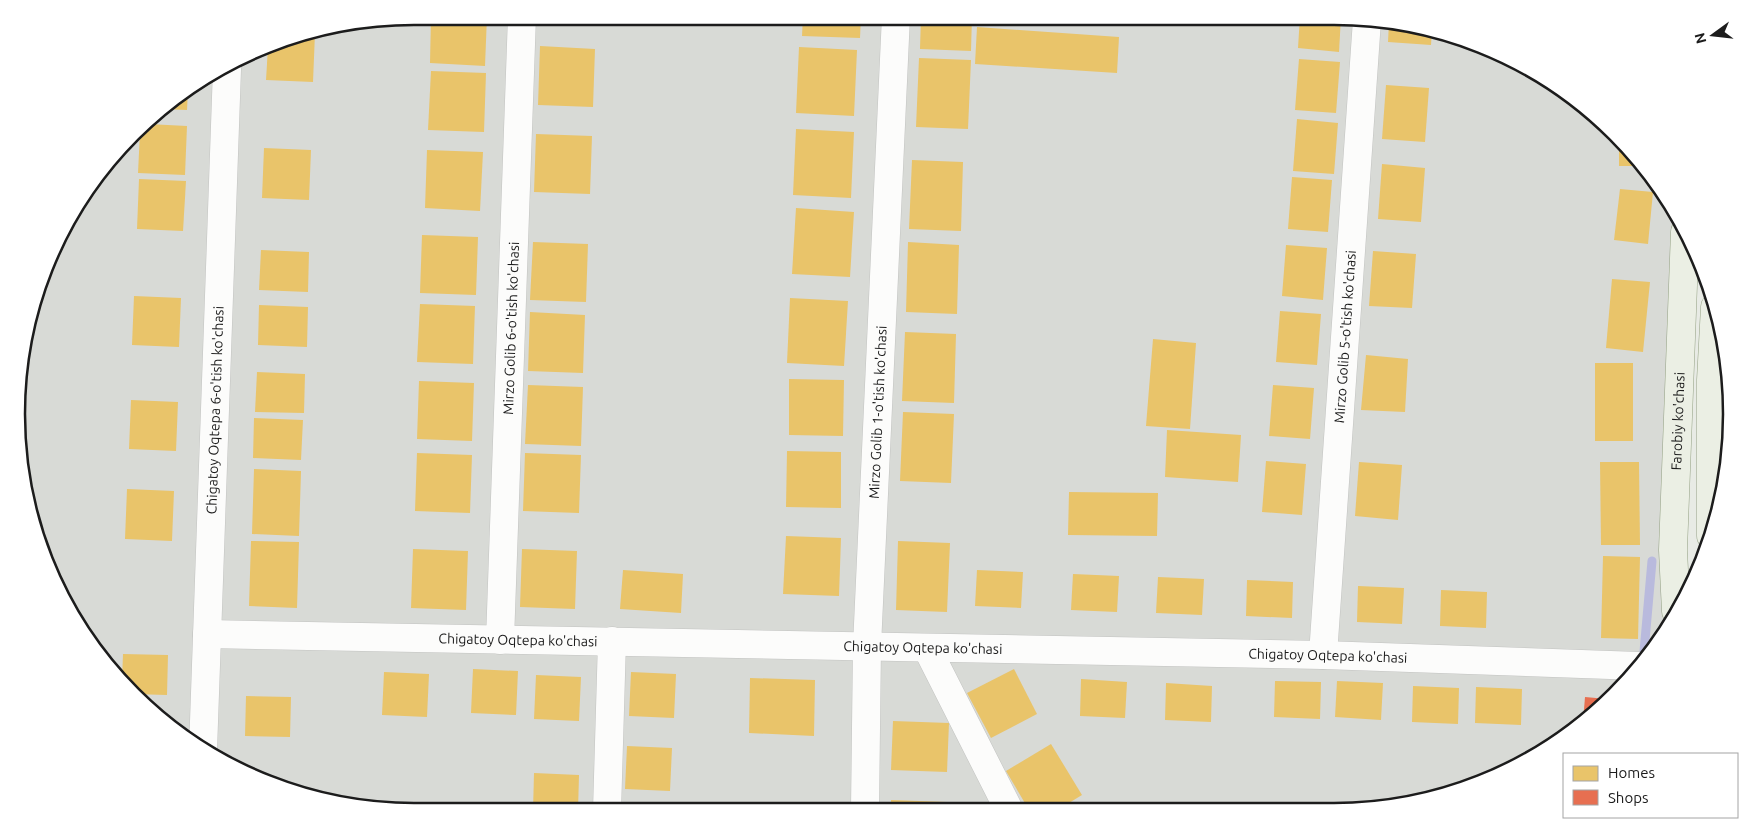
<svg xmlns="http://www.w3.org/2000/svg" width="1748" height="828" font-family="Ubuntu,sans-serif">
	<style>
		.residential { fill: #d8dad6 }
		.homes { fill: #e9c46a }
		.shops { fill: #e76f51 }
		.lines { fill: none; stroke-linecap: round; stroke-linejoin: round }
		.stream { stroke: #b9badd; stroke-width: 9 }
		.minor-casing { stroke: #c2c3c1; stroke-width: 29 }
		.major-casing { stroke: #93a083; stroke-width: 29 }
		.minor { stroke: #fcfcfb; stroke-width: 28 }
		.major { stroke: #ebefe4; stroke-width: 28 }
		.labels { text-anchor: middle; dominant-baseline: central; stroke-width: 5; stroke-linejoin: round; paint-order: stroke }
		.street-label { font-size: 14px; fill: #1c1c1c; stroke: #fff }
		.rim { fill: none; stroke: #1c1c1c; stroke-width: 2.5 }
	</style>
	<rect width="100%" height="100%" fill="#e8ebe5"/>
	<!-- residential -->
	<g class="residential">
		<polygon points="414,16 1334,16 1412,24 1486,47 1555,83 1615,133 1665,193 1686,232 1676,611 1650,656 1576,729 1486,781 1386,808 414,812 336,804 262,781 193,745 133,695 57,590 20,466 24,336 46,262 83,193 172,99 286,37"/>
		<polygon points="1727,361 1732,414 1726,474 1724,411"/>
	</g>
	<!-- homes -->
	<g class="homes">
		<polygon points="431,16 487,16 485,66 430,63"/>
		<polygon points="539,16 594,16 594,24 539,22"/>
		<polygon points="803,16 861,16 860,38 802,36"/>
		<polygon points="921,16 972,16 971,51 920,49"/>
		<polygon points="1300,16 1341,17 1339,52 1298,48"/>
		<polygon points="1389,22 1412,24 1432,30 1431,45 1388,42"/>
		<polygon points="977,27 1119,37 1117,73 975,64"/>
		<polygon points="315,33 313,82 266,80 268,47 286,37"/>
		<polygon points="540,46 595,49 593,107 538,105"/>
		<polygon points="799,47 857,50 854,116 796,113"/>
		<polygon points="919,58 971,60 968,129 916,127"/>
		<polygon points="1299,59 1340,62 1336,113 1295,110"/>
		<polygon points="431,71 486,73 484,132 428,130"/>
		<polygon points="1386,85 1429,88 1425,142 1382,139"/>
		<polygon points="188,90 187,110 162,109 172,99"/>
		<polygon points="1297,119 1338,123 1334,174 1293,171"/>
		<polygon points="148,124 187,126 185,175 138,173 140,132"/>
		<polygon points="796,129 854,132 851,198 793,195"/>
		<polygon points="536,134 592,136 590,194 534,192"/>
		<polygon points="1619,137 1643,166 1619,166"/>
		<polygon points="264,148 311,150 309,200 262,198"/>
		<polygon points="427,150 483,152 480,211 425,208"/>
		<polygon points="912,160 963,162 961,231 909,229"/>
		<polygon points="1382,164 1425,168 1421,222 1378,219"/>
		<polygon points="1292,177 1332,180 1328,232 1288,229"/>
		<polygon points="139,179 186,181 183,231 137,229"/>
		<polygon points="1620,189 1653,192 1648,244 1614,240"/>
		<polygon points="796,208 854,212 850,277 792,274"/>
		<polygon points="422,235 478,237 476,295 420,293"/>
		<polygon points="533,242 588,244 586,302 530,300"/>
		<polygon points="908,242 959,245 957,314 906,312"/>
		<polygon points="1286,245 1327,248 1323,300 1282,296"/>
		<polygon points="261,250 309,252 308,292 259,290"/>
		<polygon points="1373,251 1416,254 1412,308 1369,306"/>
		<polygon points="1612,279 1650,282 1643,352 1606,348"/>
		<polygon points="134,296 181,298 179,347 132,345"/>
		<polygon points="790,298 848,301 844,366 787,363"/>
		<polygon points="420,304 475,306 473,364 417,362"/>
		<polygon points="259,305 308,307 307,347 258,345"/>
		<polygon points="1280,311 1321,314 1317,365 1276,362"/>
		<polygon points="530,312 585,315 583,373 528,371"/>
		<polygon points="905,332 956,334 954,403 902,401"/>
		<polygon points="1153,339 1196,343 1190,429 1146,426"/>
		<polygon points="1366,355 1408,359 1405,412 1361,410"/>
		<rect x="1595" y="363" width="38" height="78"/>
		<polygon points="257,372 305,374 304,413 255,412"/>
		<polygon points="789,379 844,380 843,436 789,435"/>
		<polygon points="419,381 474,383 472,441 417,439"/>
		<polygon points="528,385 583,387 581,446 525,444"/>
		<polygon points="1273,385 1314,388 1310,439 1269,436"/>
		<polygon points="131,400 178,402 176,451 129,449"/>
		<polygon points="903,412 954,414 951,483 900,481"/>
		<polygon points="254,418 303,420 301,460 253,458"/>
		<polygon points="1167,430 1241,435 1238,482 1165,477"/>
		<polygon points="787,451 841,452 841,508 786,507"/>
		<polygon points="417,453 472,455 470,513 415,511"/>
		<polygon points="525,453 581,455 579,513 523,511"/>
		<polygon points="1266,461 1306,464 1302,515 1262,512"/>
		<polygon points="1359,462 1402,465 1398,520 1355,516"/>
		<polygon points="1600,462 1639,462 1640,545 1601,545"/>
		<polygon points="254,469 301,471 299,536 252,534"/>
		<polygon points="127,489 174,491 172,541 125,539"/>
		<polygon points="1069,492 1158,493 1157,536 1068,535"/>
		<polygon points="786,536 841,538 839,596 783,594"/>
		<polygon points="251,541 299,542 297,608 249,606"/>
		<polygon points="898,541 950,543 947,612 896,610"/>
		<polygon points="413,549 468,551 466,610 411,608"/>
		<polygon points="522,549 577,551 575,609 520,607"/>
		<polygon points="1603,556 1640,557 1638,639 1601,638"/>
		<polygon points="623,570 683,574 681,613 620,609"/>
		<polygon points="977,570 1023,572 1021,608 975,606"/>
		<polygon points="1073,574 1119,576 1117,612 1071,610"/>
		<polygon points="1158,577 1204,579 1202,615 1156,613"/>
		<polygon points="1247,580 1293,582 1292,618 1246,616"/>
		<polygon points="1358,586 1404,588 1402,624 1357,622"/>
		<polygon points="1441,590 1487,592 1486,628 1440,626"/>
		<polygon points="123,654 168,655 167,695 132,694 122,681"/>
		<polygon points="473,669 518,671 516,715 471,713"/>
		<polygon points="1014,669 1037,714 991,738 967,693"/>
		<polygon points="384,672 429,674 427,717 382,715"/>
		<polygon points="631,672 676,674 674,718 629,716"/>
		<polygon points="536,675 581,677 579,721 534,719"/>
		<polygon points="750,678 815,680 814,736 749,733"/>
		<polygon points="1081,679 1127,682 1125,718 1080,716"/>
		<polygon points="1275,681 1321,682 1320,719 1274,717"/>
		<polygon points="1337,681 1383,683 1381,720 1335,717"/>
		<polygon points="1166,683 1212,686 1211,722 1165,720"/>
		<polygon points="1413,686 1459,688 1458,724 1412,722"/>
		<polygon points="1476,687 1522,689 1521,725 1475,723"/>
		<polygon points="246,696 291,697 290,737 245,736"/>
		<polygon points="893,721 949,723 947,772 891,770"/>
		<polygon points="1051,744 1082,795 1059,809 1029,810 1006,771"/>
		<polygon points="627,746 672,748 670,791 625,789"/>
		<polygon points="534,773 579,775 578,811 533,811"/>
		<polygon points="891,800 947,802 947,810 891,810"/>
		<polygon points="749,802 805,804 804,810 749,811"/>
		<polygon points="625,807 673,809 673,811 625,811"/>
	</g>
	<!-- shops -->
	<polygon class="shops" points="1585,697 1607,699 1583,722"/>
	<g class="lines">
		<!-- stream -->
		<polyline class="stream" points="1643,663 1652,561"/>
		<defs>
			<g id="minor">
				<path id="s1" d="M207,634L1323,655L1639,666"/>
				<path id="s2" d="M500,640L522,16"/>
				<polyline points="927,648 1009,810"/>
				<path id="s3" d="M1323,655L1367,20"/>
				<path id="s4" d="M203,750L227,69"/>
				<path id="s5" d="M865,810L867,646L896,16"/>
				<polyline points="607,811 612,641"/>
			</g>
			<g id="major">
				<polyline points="1711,536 1711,380 1715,307"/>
				<path id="s6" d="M1676,611L1673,550L1685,232"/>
			</g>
		</defs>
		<!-- minor casing -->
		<use href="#minor" class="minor-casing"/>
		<!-- major casing -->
		<use href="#major" class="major-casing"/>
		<!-- minor -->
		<use href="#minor" class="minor"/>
		<!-- major -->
		<use href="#major" class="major"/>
	</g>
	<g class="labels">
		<!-- street labels -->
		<g class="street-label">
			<text stroke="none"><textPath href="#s2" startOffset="312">Mirzo Golib 6-o'tish ko'chasi</textPath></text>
			<text stroke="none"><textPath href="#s3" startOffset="319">Mirzo Golib 5-o'tish ko'chasi</textPath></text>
			<text stroke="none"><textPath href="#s4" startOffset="340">Chigatoy Oqtepa 6-o'tish ko'chasi</textPath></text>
			<text stroke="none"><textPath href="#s5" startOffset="398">Mirzo Golib 1-o'tish ko'chasi</textPath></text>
			<text stroke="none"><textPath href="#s6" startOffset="190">Farobiy ko'chasi</textPath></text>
			<text stroke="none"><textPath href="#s1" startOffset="311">Chigatoy Oqtepa ko'chasi</textPath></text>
			<text stroke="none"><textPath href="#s1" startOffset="716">Chigatoy Oqtepa ko'chasi</textPath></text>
			<text stroke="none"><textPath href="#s1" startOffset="1121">Chigatoy Oqtepa ko'chasi</textPath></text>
		</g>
	</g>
	<!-- crop -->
	<path d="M0 0H1748V828H0ZM414 25H1334A389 389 0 0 1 1723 414V414A389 389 0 0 1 1334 803H414A389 389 0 0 1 25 414V414A389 389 0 0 1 414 25Z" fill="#fff" fill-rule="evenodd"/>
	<path class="rim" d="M414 25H1334A389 389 0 0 1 1723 414V414A389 389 0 0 1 1334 803H414A389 389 0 0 1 25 414V414A389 389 0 0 1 414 25Z"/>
	<!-- legend -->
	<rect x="1563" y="753" width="175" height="65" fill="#ffffff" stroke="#a4a4a4"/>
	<rect x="1573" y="766" width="25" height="15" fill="#e9c46a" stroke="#a4a4a4"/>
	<text x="1608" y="778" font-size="15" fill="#1c1c1c">Homes</text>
	<rect x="1573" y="790" width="25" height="15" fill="#e76f51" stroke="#a4a4a4"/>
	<text x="1608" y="803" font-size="15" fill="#1c1c1c">Shops</text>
	<!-- north arrow -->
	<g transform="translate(1713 35) rotate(255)" stroke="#ffffff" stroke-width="4" paint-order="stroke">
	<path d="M0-4L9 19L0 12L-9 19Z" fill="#1c1c1c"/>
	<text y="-8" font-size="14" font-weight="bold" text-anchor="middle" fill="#1c1c1c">N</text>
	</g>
</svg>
